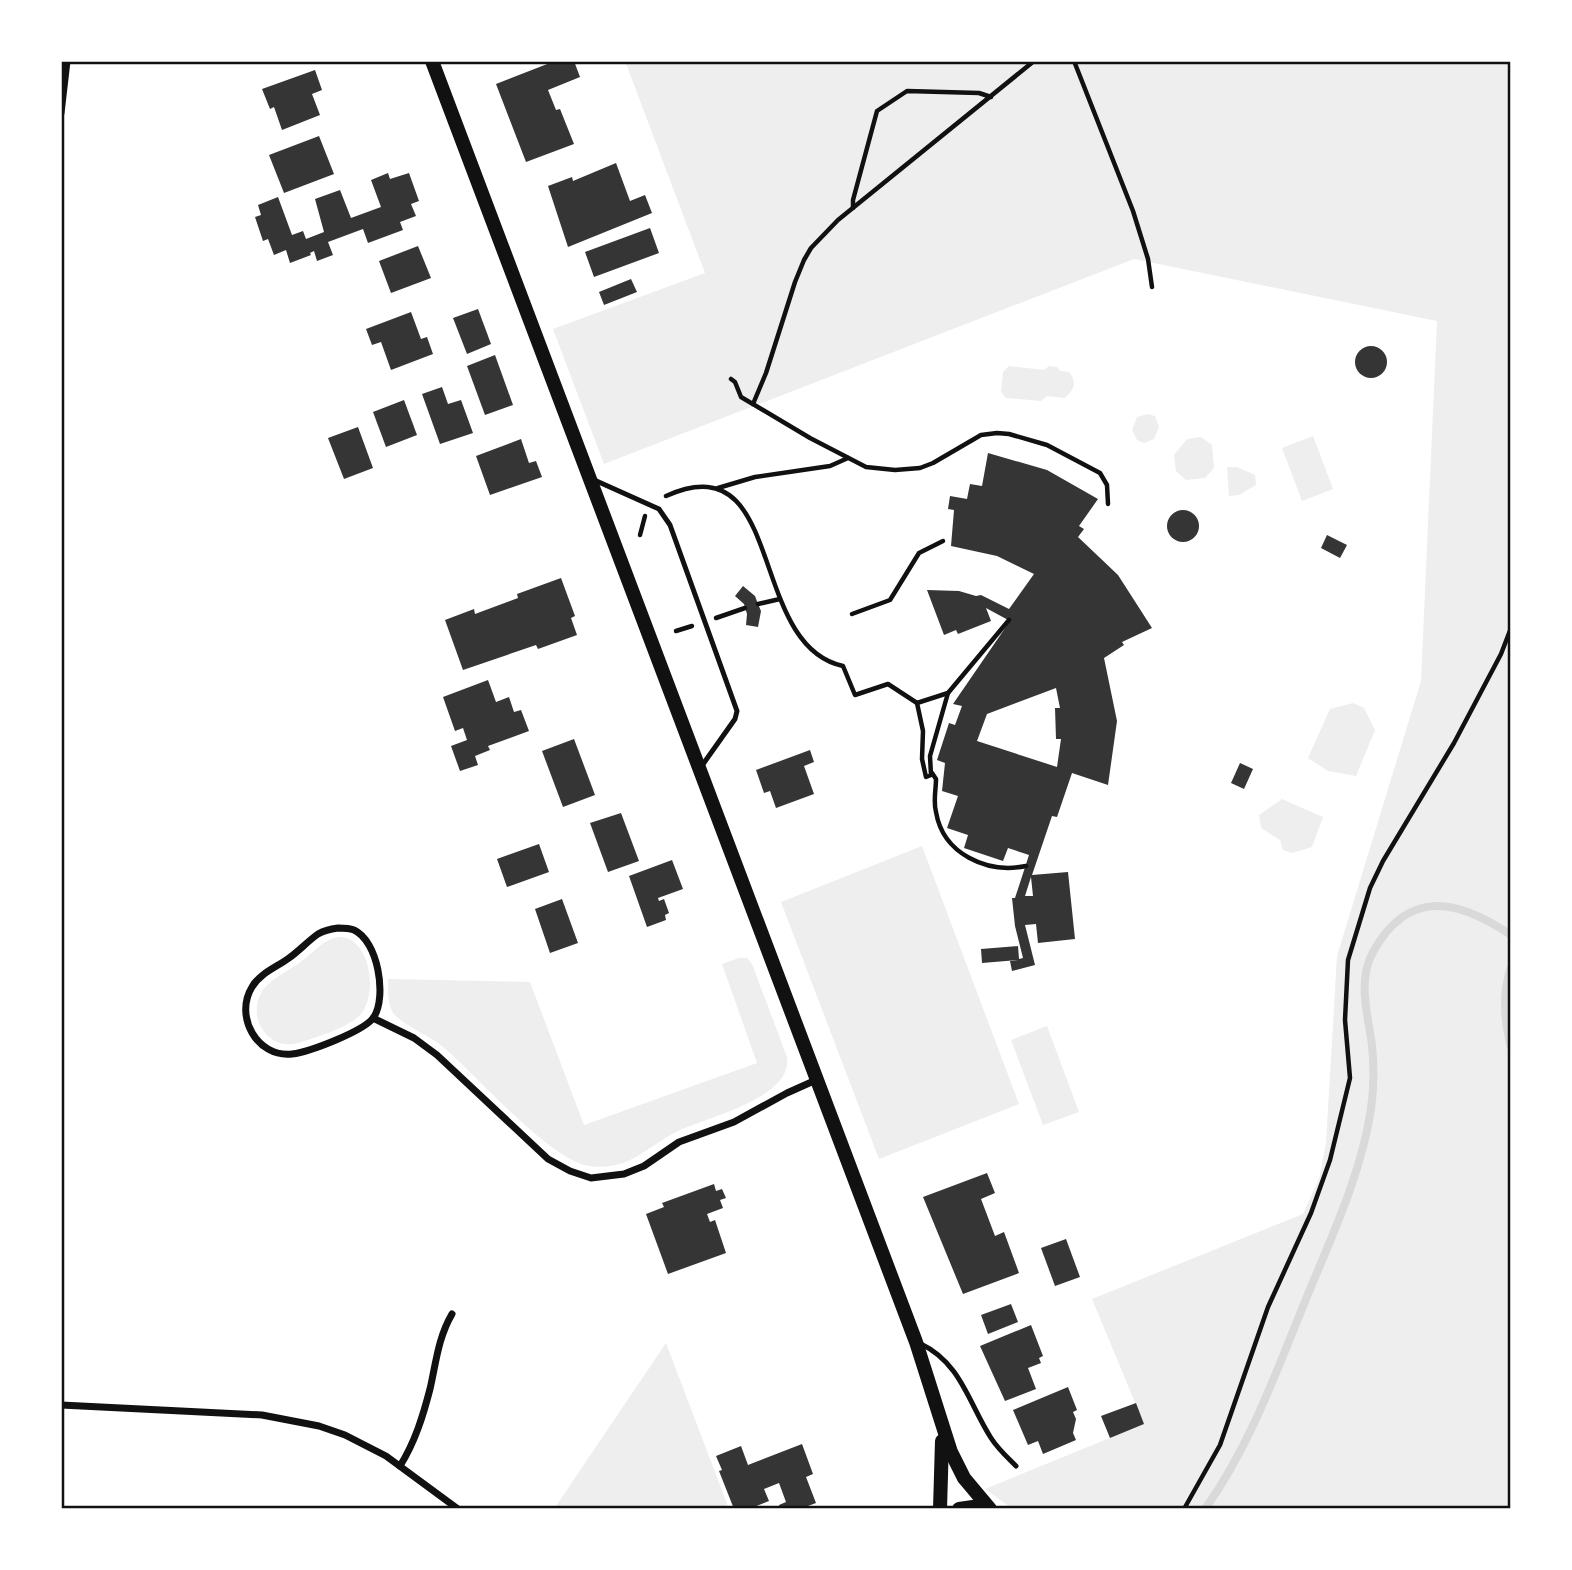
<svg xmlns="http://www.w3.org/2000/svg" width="1572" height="1570" font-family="'Roboto Condensed',sans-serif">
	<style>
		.green { fill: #eee }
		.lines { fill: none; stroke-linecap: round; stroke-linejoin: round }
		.stream { stroke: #d9d9d9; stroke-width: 8 }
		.building { fill: #353535; fill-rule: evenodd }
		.path { stroke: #111; stroke-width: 4.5 }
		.service { stroke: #111; stroke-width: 5 }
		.minor { stroke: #111; stroke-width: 7 }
		.secondary { stroke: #111; stroke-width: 14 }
		.neatline { fill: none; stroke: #111; stroke-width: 2.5 }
	</style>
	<rect width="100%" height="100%" fill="#fff"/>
	<!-- green -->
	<g class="green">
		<polygon points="625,61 1511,61 1511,1509 1013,1509 985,1489 1144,1424 1092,1299 1303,1214 1319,1179 1326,1143 1337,956 1421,681 1437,321 1134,259 604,464 553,329 705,273"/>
		<path d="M1009,366L1044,370L1049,366L1057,367L1060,371L1069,372C1077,382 1075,389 1065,398L1047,396L1041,401L1006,398L1001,392L1003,372Z"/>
		<polygon points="1148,414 1155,416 1159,427 1154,439 1144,443 1137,440 1132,430 1137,417"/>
		<polygon points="1313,436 1333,489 1302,501 1282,448"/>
		<polygon points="1201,437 1212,445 1214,468 1205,478 1186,480 1176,471 1174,455 1187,439"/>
		<polygon points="1227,467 1237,467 1255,475 1256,485 1239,495 1229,496"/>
		<polygon points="1353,703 1364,708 1375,730 1356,776 1328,771 1308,758 1330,709"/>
		<polygon points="1282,799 1323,817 1312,847 1292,853 1283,850 1280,840 1261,828 1259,815"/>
		<polygon points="922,846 1019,1104 879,1159 781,902"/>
		<path d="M338,937C371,936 378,994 361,1014C350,1027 315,1038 298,1043C269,1051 247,1019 261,993C270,978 290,971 303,960C310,955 316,948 324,943C328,940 333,938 338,937Z"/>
		<path d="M739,958H747L752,964L787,1057C794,1097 707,1118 680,1130C648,1145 630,1172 589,1166C549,1160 477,1075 443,1047C430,1036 403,1025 394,1014C387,1005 388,990 388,979L530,982L584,1125L757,1063L722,964Z"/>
		<polygon points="1047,1026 1079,1112 1043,1125 1011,1040"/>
		<polygon points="666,1343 729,1509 554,1509"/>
	</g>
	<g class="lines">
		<!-- stream -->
		<g class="stream">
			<path d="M1511,967C1502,995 1504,1019 1511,1047"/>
			<path d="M1205,1509C1250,1446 1277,1370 1306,1299C1331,1238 1361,1175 1371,1109C1374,1089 1374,1066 1372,1045C1368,1015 1357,981 1373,952C1409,887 1459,900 1511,935"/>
		</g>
	</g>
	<!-- building -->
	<g class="building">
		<polygon points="555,61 574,61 580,77 548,90 556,110 560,109 574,144 526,162 496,84"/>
		<polygon points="315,70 322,90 312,94 320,115 282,130 274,107 270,109 262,89"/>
		<polygon points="319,136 334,174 284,193 269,155"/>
		<polygon points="616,163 630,201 645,195 652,213 568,247 548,186 572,177 573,181"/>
		<polygon points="388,173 390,179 409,173 419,201 411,204 416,216 400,222 403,230 368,243 363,229 328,242 333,255 317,261 314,251 310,253 311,255 290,263 286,250 274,255 268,239 263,241 255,217 261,215 258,205 278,197 292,235 303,231 306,239 324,232 315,199 340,190 351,218 381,207 371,180"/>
		<polygon points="650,228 659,253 594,277 585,252"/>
		<polygon points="418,246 431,278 391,293 379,261"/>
		<polygon points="631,279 637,292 604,305 599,292"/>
		<polygon points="478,309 491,344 467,354 453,318"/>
		<polygon points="411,312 421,339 427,337 433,354 391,370 381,342 372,345 366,329"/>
		<circle cx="1371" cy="362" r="16"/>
		<polygon points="495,355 513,405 485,415 467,366"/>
		<polygon points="442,387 448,404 461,400 473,433 440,444 422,394"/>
		<polygon points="404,400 417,435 386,447 373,412"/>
		<polygon points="358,427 373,468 344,479 328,438"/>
		<polygon points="521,439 529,463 536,461 542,477 490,495 476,456"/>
		<path d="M988,453L1047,470L1098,499L1079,526L1084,529L1078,537L1118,575L1152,628L1122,642L1124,645L1104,658L1117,721L1108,785L1072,773L1057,817L1052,816L1032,875L1068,872L1075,939L1038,943L1036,924L1025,925L1035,965L1012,971L1010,961L1018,960L982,963L981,949L1018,946L1019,959L1023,958L1015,926L1012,898H1015L1029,855L1008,848L1003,861L964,848L968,835L947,828L958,796L942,791L945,763L937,760L949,723L955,725L962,706L953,704L1010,621L986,608L991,621L958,634L956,630L944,635L927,590L959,591L976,596L981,595L1009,609L1034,574L997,556L951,546L954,510L948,509L950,496L967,499L970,484L982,486ZM1056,688L1060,708H1055L1056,739H1061L1057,767L977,741L987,714ZM1031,877L1033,896H1025Z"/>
		<circle cx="1183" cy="526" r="16"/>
		<polygon points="1327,535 1347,545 1340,558 1321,548"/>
		<polygon points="561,578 575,616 571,618 577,635 538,649 536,645 463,670 445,620 474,609 475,614 518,598 517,594"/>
		<polygon points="743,586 755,596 758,604 761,611 758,627 746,625 747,614 744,604 735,596"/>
		<polygon points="488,680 496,702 509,697 514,712 521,710 529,731 488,746 490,750 475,756 478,765 460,771 451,746 467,740 463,728 455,731 443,697"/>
		<polygon points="574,739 595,795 563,807 542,751"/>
		<polygon points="810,750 814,762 804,766 814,794 776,808 770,791 764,793 756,770"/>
		<polygon points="1240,763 1253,769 1244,789 1231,783"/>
		<polygon points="621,813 639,861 608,872 590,823"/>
		<polygon points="539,844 549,872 507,887 497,859"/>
		<polygon points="672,860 683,889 658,898 659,901 664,899 669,913 665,915 666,920 647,927 629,876"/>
		<polygon points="562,899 578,943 550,953 535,909"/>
		<polygon points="987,1173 995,1193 981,1199 995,1236 1004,1232 1019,1273 963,1294 923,1197"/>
		<polygon points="714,1184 716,1191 722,1189 726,1198 720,1200 723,1208 707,1214 710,1222 715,1220 726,1253 668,1274 646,1214 664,1207 662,1203"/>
		<polygon points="1066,1239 1080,1277 1055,1286 1041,1248"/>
		<polygon points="1011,1304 1018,1322 988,1334 981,1315"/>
		<polygon points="1031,1325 1043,1356 1039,1358 1041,1363 1028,1368 1036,1389 1005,1401 980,1346"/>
		<polygon points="1068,1387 1077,1410 1073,1412 1076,1419 1073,1433 1076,1440 1043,1454 1038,1441 1028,1445 1013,1410"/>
		<polygon points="1136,1403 1144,1424 1110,1438 1101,1416"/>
		<polygon points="802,1444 813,1474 806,1477 816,1503 800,1509 780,1509 779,1505 786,1502 779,1483 764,1489 769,1501 754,1507 755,1509 734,1509 719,1471 722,1470 716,1456 741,1446 748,1465"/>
	</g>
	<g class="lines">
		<!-- path -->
		<g class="path">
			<polyline points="1074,61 1133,211 1148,259 1152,287"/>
			<polyline points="853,208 853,200 877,111 907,91 979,93 991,97"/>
			<polyline points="731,379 735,382 741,397 810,438 866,467 895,470 920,468 933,463 981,435 997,433 1009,434 1047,445 1100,473 1107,485 1108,504"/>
			<polyline points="753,404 766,373 795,282 804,260 811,248 838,220 1034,61"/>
			<polyline points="718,488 755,477 830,466 848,458"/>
			<path d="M666,496C787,441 746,645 843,666L855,695L888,684L917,703L923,731L922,759L926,777L931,775L930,756L948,693L1009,620"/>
			<polyline points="640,535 645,516"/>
			<polyline points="758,604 780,599"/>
			<polyline points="852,614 890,600 919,553 943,541"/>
			<polyline points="716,618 745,608"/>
			<polyline points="676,631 692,626"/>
			<polyline points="917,703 948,693"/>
			<path d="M932,773L936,779C936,790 933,801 936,812C943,854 987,874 1026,866"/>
			<polyline points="1184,1509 1220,1445 1268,1307 1311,1213 1330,1160 1350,1078 1345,1020 1348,960 1370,888 1383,861 1454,743 1501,654 1511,628"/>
		</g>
		<!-- service -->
		<g class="service">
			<polyline points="592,479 659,509 670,525 737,711 735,719 701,767"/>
			<path d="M921,1344C961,1363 969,1404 991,1438C998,1449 1007,1457 1016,1466"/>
		</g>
		<!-- minor -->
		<g class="minor">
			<polyline points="61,113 67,61"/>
			<path d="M338,928C344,928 349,928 354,930C378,941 387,996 374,1017C365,1031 309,1052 292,1054C257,1058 234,1016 252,987C260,973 277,967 289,958C300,950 308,941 318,934C325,930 331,929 338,928Z"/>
			<polyline points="373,1018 414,1038 437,1055 548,1159 570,1171 591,1178 624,1174 644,1166 679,1142 734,1122 787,1093 816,1080"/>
			<polyline points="61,1405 262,1415 319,1426 345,1435 386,1456 458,1509"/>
			<path d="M400,1466C415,1442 423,1416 430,1389C436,1363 438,1338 452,1314"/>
		</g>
		<!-- secondary -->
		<g class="secondary">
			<polyline points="432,61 916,1342 951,1452 964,1478 990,1509"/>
			<polyline points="940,1509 942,1441"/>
			<polyline points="959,1509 980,1506 989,1509"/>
		</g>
	</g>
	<!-- border -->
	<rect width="1572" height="1570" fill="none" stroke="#ffffff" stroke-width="126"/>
	<rect x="63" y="63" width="1446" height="1444" class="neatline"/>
</svg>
